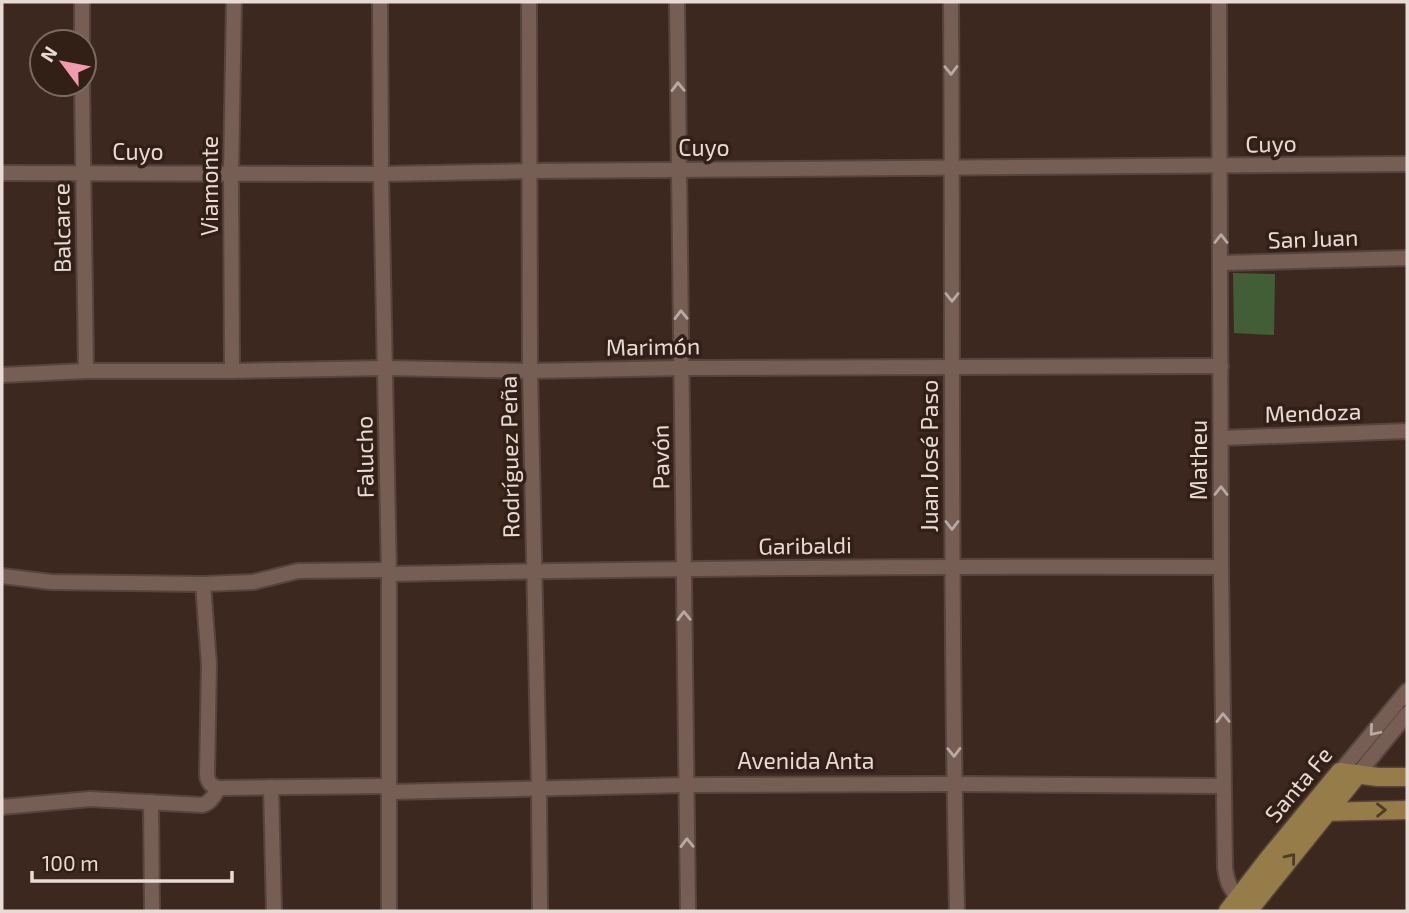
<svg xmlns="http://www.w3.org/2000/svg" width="1409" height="913" font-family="'Exo 2',sans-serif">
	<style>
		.green { fill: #415e36 }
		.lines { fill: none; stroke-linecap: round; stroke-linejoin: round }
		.minor-casing { stroke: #56453e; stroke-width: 18 }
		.major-casing { stroke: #56453e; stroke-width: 21 }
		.minor { stroke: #765e55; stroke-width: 14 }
		.major { stroke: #967c49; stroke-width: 18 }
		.oneway { stroke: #baa8a2 }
		.oneway2 { stroke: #503b25 }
		.labels { text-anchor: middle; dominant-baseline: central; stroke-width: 7; stroke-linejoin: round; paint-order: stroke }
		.street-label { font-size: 23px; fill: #e8dad5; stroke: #321f16 }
	</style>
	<rect width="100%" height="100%" fill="#3d2820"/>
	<!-- green -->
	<polygon class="green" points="1233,273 1275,274 1274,335 1234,333"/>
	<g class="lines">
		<defs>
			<g id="minor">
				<polyline points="82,2 82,42"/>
				<polyline points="380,2 381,174 389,574 389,911"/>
				<polyline points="529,2 530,371 539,789 540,911"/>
				<polyline points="677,2 688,911"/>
				<path d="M951,2C953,305 950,608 957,911"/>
				<path d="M1219,2L1221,567L1225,868C1227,883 1231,893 1245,902"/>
				<polyline points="82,84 86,371"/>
				<polyline points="2,173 381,174 530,171 1407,164"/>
				<polyline points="1221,263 1407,258"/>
				<polyline points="232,371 231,174 234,2"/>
				<polyline points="2,375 86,371 232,371 385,368 530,371 682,368 1221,366"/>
				<polyline points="1221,438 1407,431"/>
				<path d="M389,574C666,568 944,566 1221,567"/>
				<polyline points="2,576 51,582 203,584 253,582 298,571 388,570"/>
				<path d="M203,584L209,664L207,775C208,783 211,786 219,788L388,786"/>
				<polyline points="1340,772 1407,691"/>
				<polyline points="1358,774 1407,714"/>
				<polyline points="271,787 274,911"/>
				<polyline points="388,792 686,785 954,784 1224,786"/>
				<polyline points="151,802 152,911"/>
				<path d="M2,807L90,799L202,805C211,803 214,795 219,788"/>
			</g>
			<g id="major">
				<polyline points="1320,812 1407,810"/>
				<polyline points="1228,911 1269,858 1340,772 1378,777 1407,777"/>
				<polyline points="1248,911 1358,774"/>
			</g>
		</defs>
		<!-- minor casing -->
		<use href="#minor" class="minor-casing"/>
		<!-- major casing -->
		<use href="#major" class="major-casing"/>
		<!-- minor -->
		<use href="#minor" class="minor"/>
		<!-- major -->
		<use href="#major" class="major"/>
	</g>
	<!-- one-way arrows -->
	<defs><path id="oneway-chevron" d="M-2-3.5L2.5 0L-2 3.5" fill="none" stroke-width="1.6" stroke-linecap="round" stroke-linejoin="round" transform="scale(1.75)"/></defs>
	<g class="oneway">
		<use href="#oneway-chevron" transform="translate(951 70) rotate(89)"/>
		<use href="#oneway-chevron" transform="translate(678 87) rotate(-91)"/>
		<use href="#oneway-chevron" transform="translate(1221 239) rotate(-90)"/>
		<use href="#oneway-chevron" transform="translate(952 297) rotate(90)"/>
		<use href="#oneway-chevron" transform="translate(681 315) rotate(-91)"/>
		<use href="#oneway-chevron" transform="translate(1221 491) rotate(-90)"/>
		<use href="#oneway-chevron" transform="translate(952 525) rotate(90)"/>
		<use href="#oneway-chevron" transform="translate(684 616) rotate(-91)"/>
		<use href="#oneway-chevron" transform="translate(1223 718) rotate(-91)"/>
		<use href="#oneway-chevron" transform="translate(1374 731) rotate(130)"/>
		<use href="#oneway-chevron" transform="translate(954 752) rotate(89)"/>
		<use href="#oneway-chevron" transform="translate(687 843) rotate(-91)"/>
	</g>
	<g class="oneway2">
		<use href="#oneway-chevron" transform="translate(1381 810) rotate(-1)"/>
		<use href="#oneway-chevron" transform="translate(1291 858) rotate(-51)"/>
	</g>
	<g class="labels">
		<!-- street labels -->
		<g class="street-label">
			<text transform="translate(1271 143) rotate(-1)">Cuyo</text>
			<text x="704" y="147">Cuyo</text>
			<text x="138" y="151">Cuyo</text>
			<text transform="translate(209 186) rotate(-90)">Viamonte</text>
			<text transform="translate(61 228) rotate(-91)">Balcarce</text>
			<text transform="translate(1313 238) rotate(-2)">San Juan</text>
			<text transform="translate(653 346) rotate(-1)">Marimón</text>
			<text transform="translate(1313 412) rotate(-2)">Mendoza</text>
			<text transform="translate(929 456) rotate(-90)">Juan José Paso</text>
			<text transform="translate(364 457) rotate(-91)">Falucho</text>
			<text transform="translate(509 457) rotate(-91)">Rodríguez Peña</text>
			<text transform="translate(660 457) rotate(-91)">Pavón</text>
			<text transform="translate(1198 460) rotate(-90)">Matheu</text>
			<text transform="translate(805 545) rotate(-1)">Garibaldi</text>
			<text x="806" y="760">Avenida Anta</text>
			<text transform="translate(1298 784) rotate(-50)">Santa Fe</text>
		</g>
	</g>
	<!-- border -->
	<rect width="1409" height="913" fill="none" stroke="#e8dad5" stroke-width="7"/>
	<!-- north arrow -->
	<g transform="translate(63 63) rotate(302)"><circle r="33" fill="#321f16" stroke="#7b6a62" stroke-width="2"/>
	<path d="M0-5L12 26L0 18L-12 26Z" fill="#f29aaf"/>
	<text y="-10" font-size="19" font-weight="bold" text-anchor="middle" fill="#e8dad5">N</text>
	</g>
	<!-- scale -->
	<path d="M32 871v10h200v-10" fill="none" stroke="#e8dad5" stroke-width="3.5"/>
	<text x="42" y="871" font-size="21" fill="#e8dad5" stroke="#321f16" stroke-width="5" paint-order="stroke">100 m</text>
</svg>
